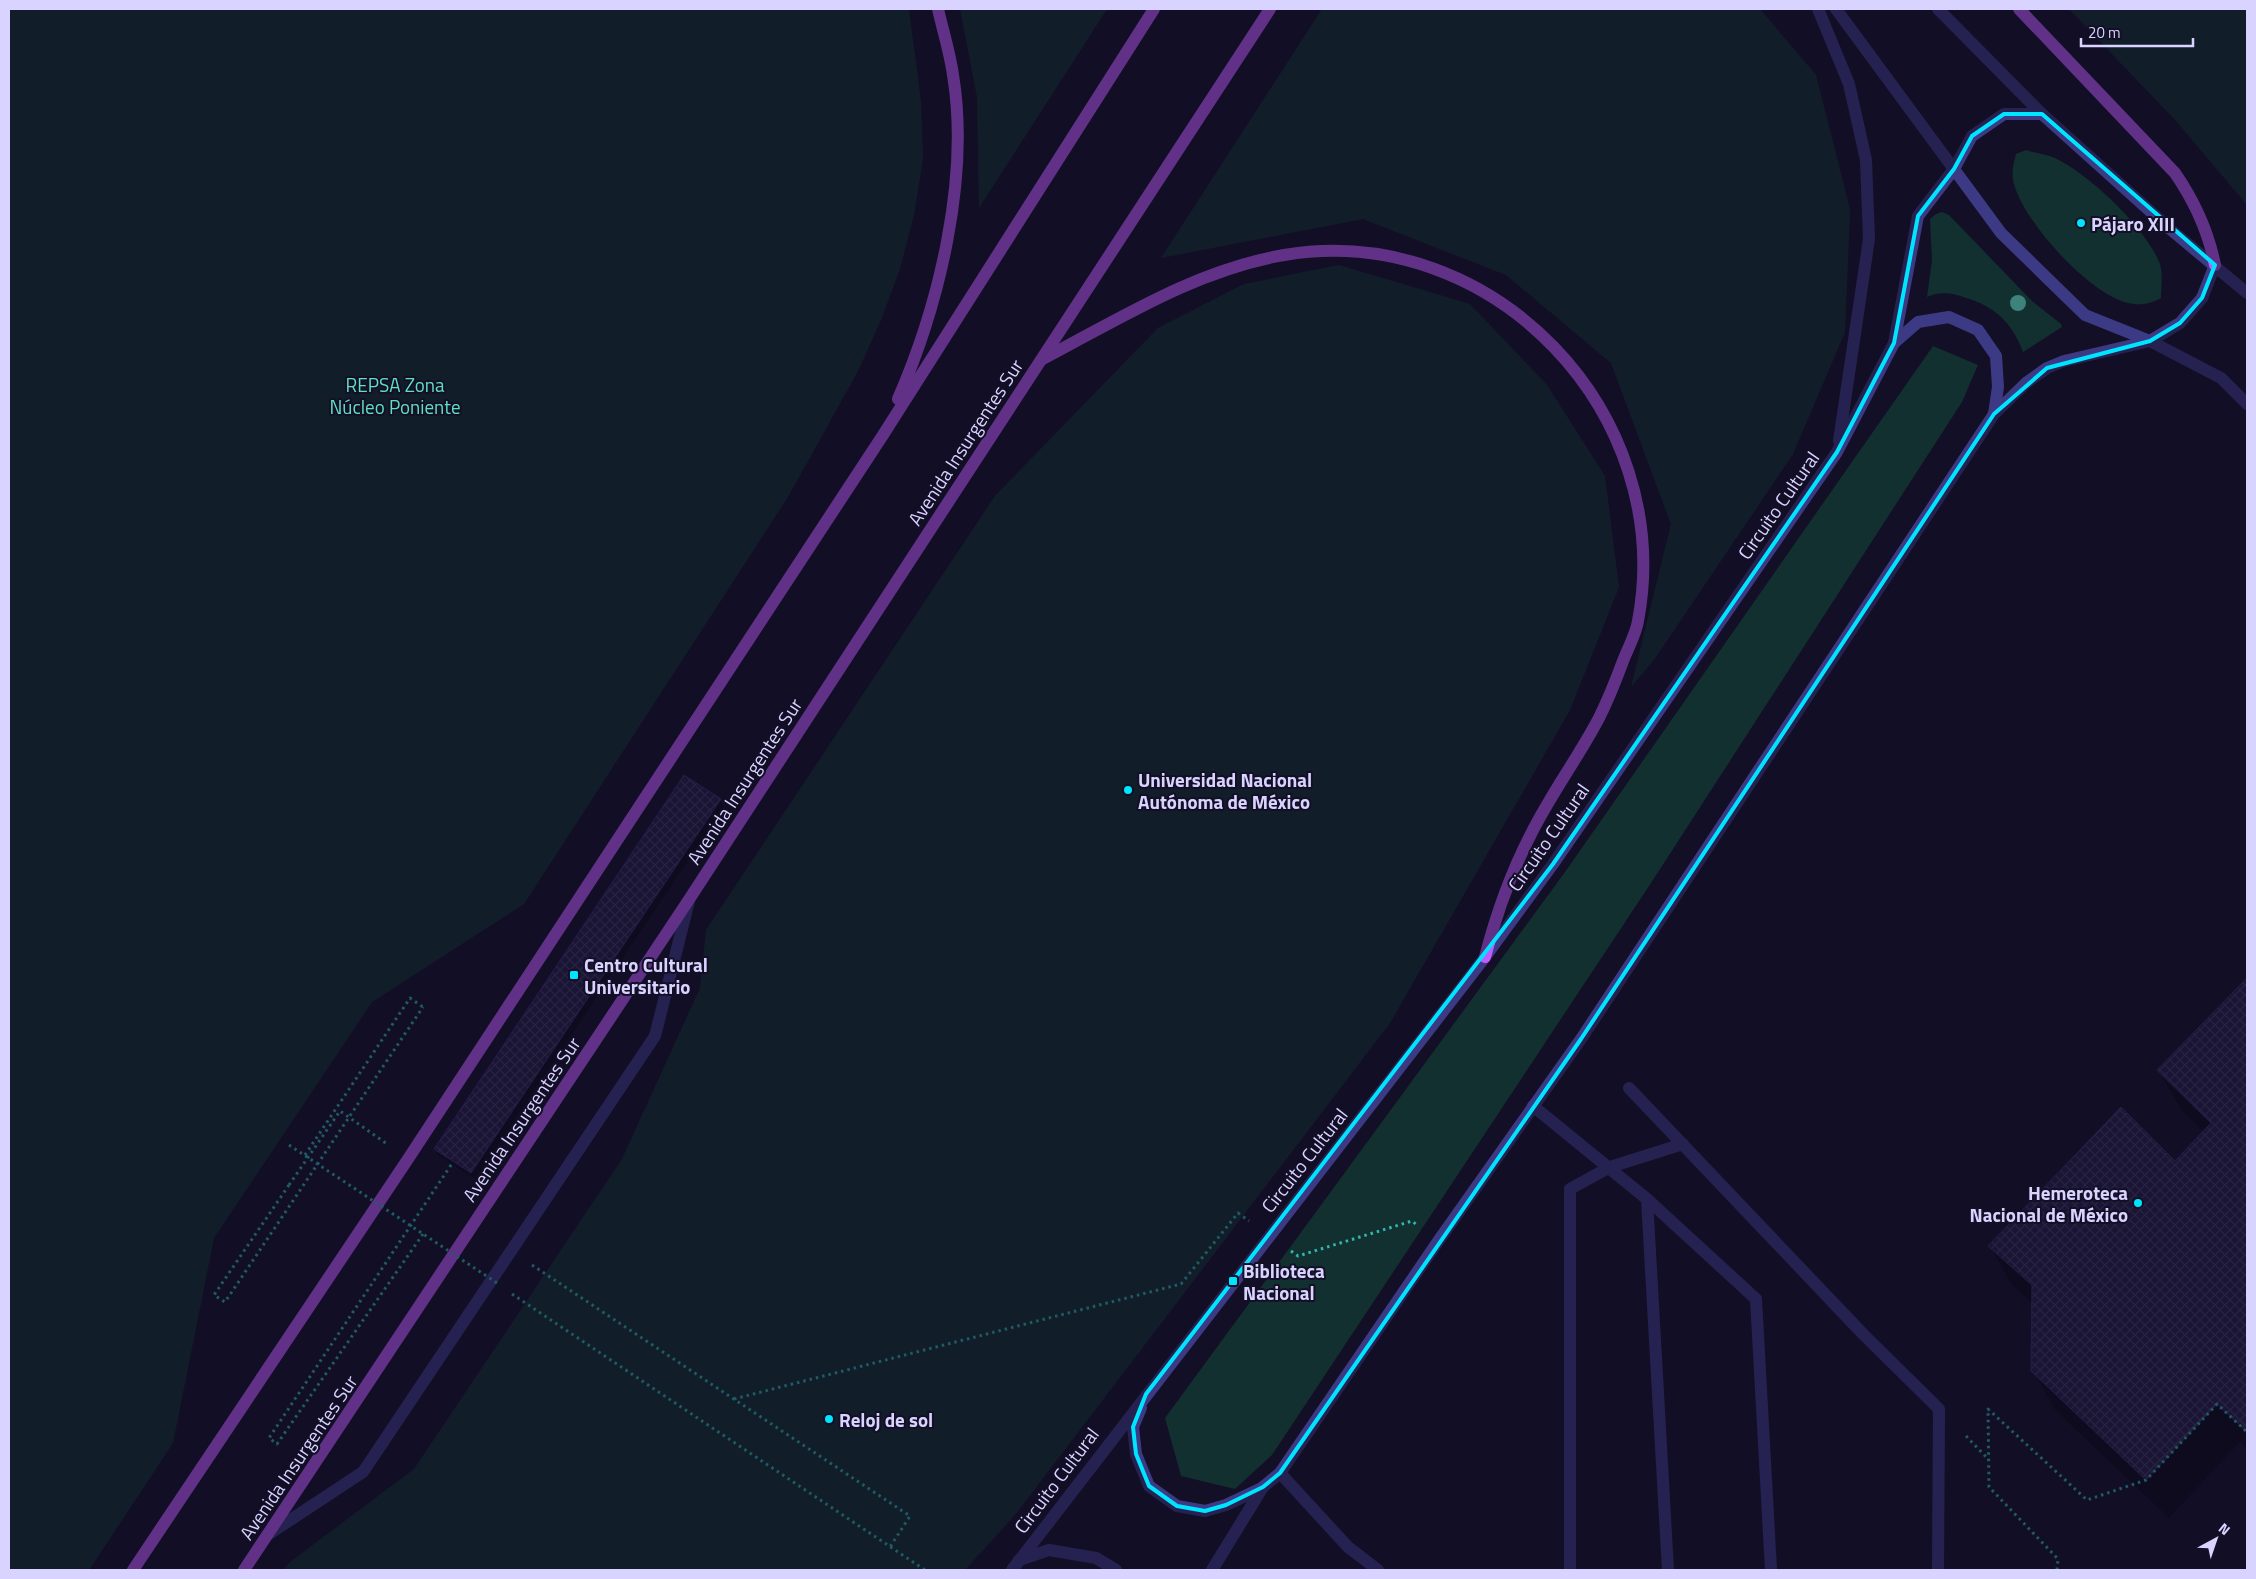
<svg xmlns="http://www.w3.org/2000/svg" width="2256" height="1579" font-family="'Titillium Web',sans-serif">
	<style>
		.green { fill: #12302f }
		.shadow { fill: #0007 }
		.building { fill: url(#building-cross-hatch); stroke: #3b2d73 }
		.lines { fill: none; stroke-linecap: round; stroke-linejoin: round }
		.path { stroke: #2fb8b0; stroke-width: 3; stroke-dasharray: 2.5 4; stroke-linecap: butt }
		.minor { stroke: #3d3a85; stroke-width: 12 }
		.major { stroke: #c25bff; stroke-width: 12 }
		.path-bridge { stroke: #2fb8b0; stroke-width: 3; stroke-dasharray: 2.5 4; stroke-linecap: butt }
		.tree { fill: #3d827b }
		.marked { fill: none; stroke: #00e5ff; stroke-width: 4; stroke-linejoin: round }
		.poi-dot { fill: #00e5ff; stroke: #130f26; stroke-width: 2 }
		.labels { text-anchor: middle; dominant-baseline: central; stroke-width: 4; stroke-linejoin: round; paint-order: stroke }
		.poi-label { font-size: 19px; font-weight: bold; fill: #d9d4ff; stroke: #130f26; text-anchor: start }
		.park-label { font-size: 19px; fill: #5fe0c0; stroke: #130f26 }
		.street-label { font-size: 19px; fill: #d9d4ff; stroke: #130f26 }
	</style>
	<defs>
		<pattern id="building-cross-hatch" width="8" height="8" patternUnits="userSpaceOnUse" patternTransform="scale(1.25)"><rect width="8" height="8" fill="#241b47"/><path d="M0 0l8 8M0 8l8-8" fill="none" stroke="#433b63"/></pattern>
	</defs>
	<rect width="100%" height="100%" fill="#130f26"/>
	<!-- green -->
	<g class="green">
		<polygon points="9,9 909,9 921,102 923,159 914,215 900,269 881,320 858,371 788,497 524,904 372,1002 214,1238 173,1443 89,1570 9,1570"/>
		<polygon points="960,9 1107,9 979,208 977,97"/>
		<polygon points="1322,9 1760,9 1816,75 1850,209 1845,332 1793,454 1654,660 1631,687 1671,524 1611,363 1506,275 1363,219 1161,258"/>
		<polygon points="2069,9 2247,9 2247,205 2177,122"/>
		<path d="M2026,150C2035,153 2046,154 2055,158C2089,174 2147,229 2160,264C2163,274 2161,288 2161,298C2151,304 2139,306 2128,303C2089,294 2024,222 2014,184C2011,175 2013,164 2016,154Z"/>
		<path d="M1942,212L1949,215L2032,301L2061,324L2062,327L2023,352C2013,324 1995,306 1966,298C1953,293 1940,291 1927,297L1932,260L1930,219L1936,214Z"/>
		<polygon points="1339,265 1470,304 1547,385 1605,476 1619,587 1570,710 1390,1023 1015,1515 965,1570 284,1570 290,1562 414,1469 622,1159 700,988 706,930 995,496 1158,328 1244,284"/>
		<polygon points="1933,346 1978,365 1962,402 1653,880 1272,1455 1235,1489 1181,1476 1165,1418 1565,872"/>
	</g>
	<!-- shadow -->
	<g class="shadow">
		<polygon points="720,800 724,807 475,1179 439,1156 435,1149"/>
		<polygon points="2247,980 2247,1449 2240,1442 2169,1518 2055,1410 2032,1370 2033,1304 2012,1285 1990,1246 2175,1162 2204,1132 2181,1110 2159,1071"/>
	</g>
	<!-- building -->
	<g class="building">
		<polygon points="684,775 721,799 471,1173 434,1149"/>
		<polygon points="2247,978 2247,1432 2217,1404 2146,1480 2031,1371 2032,1285 1988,1246 2121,1107 2175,1161 2211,1123 2157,1070"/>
	</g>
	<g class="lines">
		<!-- path -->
		<g class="path">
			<polyline points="305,1155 410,998 423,1007"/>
			<polyline points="289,1185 340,1111 387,1144"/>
			<polyline points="423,1234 277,1444 269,1438 453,1162"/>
			<polyline points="1291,1251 1298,1256 1412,1221 1417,1225"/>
			<polyline points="532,1265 910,1516 890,1547"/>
			<polyline points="512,1294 925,1570"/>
			<polyline points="734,1399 1181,1284 1238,1213 1249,1221"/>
			<polyline points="1966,1436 1989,1460"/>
			<polyline points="2057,1570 2058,1559 1989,1487 1988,1409 2087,1500 2146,1480 2217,1404 2247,1432"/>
		</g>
		<!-- minor -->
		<g class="minor">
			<polyline points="1818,9 1849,84 1866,160 1869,239 1839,441"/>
			<polyline points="1836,9 2001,233 2085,315 2150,341 2221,378 2247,404"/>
			<polyline points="1938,9 2042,114 2170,229 2247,293"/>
			<polyline points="1894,343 1918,322 1949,317 1978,330 1996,356 1998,387 1994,414"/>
			<polyline points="1629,1088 1863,1334 1939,1409 1938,1570"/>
			<polyline points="1533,1106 1647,1199 1756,1299 1771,1570"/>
			<polyline points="1647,1199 1668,1570"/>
			<polyline points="1141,1408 1133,1427 1136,1454 1149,1486 1177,1506 1205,1511 1226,1505 1262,1488"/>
			<polyline points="1280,1473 1348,1547 1378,1570"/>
			<polyline points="269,1534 363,1472 655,1036 689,901"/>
			<polyline points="1019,1560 1049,1550 1096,1558 1116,1570"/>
			<polyline points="1012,1570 1485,957 1553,864 1837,452 1894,343 1918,216 1954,169 1972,136 2004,114 2042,114"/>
			<polyline points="1212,1570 1263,1487 1280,1473 1439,1240 1581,1039 1994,414 2026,383 2047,368 2064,361 2150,341 2180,323 2202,298 2215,265"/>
			<polyline points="1570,1570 1570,1189 1610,1167 1683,1144"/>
		</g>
		<!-- major -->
		<g class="major">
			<path d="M2019,9L2175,173C2195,202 2208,230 2215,265"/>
			<path d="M1041,360C1119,319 1196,270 1284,255C1493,220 1677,414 1638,621C1636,634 1628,648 1623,661C1616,680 1608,700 1599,718C1578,758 1550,795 1530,836C1510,875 1496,915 1485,957"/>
			<path d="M898,399C939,305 970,178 953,75C950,53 943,31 938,9"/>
			<polyline points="133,1570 408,1159 883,435 1154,9"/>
			<polyline points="244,1570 690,898 1270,9"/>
		</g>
		<!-- path-bridge -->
		<g class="path-bridge">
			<polyline points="289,1145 500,1285"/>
			<polyline points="289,1185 214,1295 225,1302 423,1007"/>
		</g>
	</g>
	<!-- trees -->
	<circle class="tree" cx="2018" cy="303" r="8"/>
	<!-- marked area -->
	<path d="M0 0H2256V1579H0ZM2004,114H2042L2215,265L2202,298L2180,323L2150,341L2047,368L1994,414L1581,1039L1280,1473L1263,1487L1226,1505L1205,1511L1177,1506L1149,1486L1136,1454L1133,1427L1146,1394L1553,864L1837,452L1894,343L1918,216L1954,169L1972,136Z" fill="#130f26" fill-opacity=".55" fill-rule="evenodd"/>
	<path class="marked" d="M2004,114H2042L2215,265L2202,298L2180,323L2150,341L2047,368L1994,414L1581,1039L1280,1473L1263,1487L1226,1505L1205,1511L1177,1506L1149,1486L1136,1454L1133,1427L1146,1394L1553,864L1837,452L1894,343L1918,216L1954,169L1972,136Z"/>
	<!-- markers -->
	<g class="poi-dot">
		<circle cx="2081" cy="223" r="5"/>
		<circle cx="1128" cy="790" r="5"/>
		<rect x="569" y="970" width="10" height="10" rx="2.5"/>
		<circle cx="2138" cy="1203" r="5"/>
		<rect x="1228" y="1276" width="10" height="10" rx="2.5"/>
		<circle cx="829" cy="1419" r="5"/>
	</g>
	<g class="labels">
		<!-- poi labels -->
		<g class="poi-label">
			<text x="2091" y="223">Pájaro XIII</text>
			<text x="1138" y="779">Universidad Nacional<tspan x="1138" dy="22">Autónoma de México</tspan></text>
			<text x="584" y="964">Centro Cultural<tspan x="584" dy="22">Universitario</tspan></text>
			<text x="2128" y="1192" text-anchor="end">Hemeroteca<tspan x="2128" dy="22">Nacional de México</tspan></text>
			<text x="1243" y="1270">Biblioteca<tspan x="1243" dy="22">Nacional</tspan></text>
			<text x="839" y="1419">Reloj de sol</text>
		</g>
		<!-- park labels -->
		<g class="park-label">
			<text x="395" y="384">REPSA Zona<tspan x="395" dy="22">Núcleo Poniente</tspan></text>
		</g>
		<!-- street labels -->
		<g class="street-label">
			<text transform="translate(965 442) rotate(-57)">Avenida Insurgentes Sur</text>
			<text transform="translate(1778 505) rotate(-55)">Circuito Cultural</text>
			<text transform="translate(744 781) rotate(-57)">Avenida Insurgentes Sur</text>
			<text transform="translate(1548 837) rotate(-55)">Circuito Cultural</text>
			<text transform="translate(521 1119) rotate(-56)">Avenida Insurgentes Sur</text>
			<text transform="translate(1304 1160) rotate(-52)">Circuito Cultural</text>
			<text transform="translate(298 1457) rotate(-56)">Avenida Insurgentes Sur</text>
			<text transform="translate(1056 1480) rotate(-53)">Circuito Cultural</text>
		</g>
	</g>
	<!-- border -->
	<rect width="2256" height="1579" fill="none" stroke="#d9d4ff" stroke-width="20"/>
	<!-- north arrow -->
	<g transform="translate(2216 1539) rotate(40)" stroke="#130f26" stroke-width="4" paint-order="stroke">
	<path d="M0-4L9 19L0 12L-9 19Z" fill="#d9d4ff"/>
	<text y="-8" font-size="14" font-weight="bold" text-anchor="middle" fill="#d9d4ff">N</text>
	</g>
	<!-- scale -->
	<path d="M2081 38v8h112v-8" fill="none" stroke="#d9d4ff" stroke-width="2.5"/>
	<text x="2088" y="38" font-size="15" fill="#d9d4ff" stroke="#130f26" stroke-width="4" paint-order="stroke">20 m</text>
</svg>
